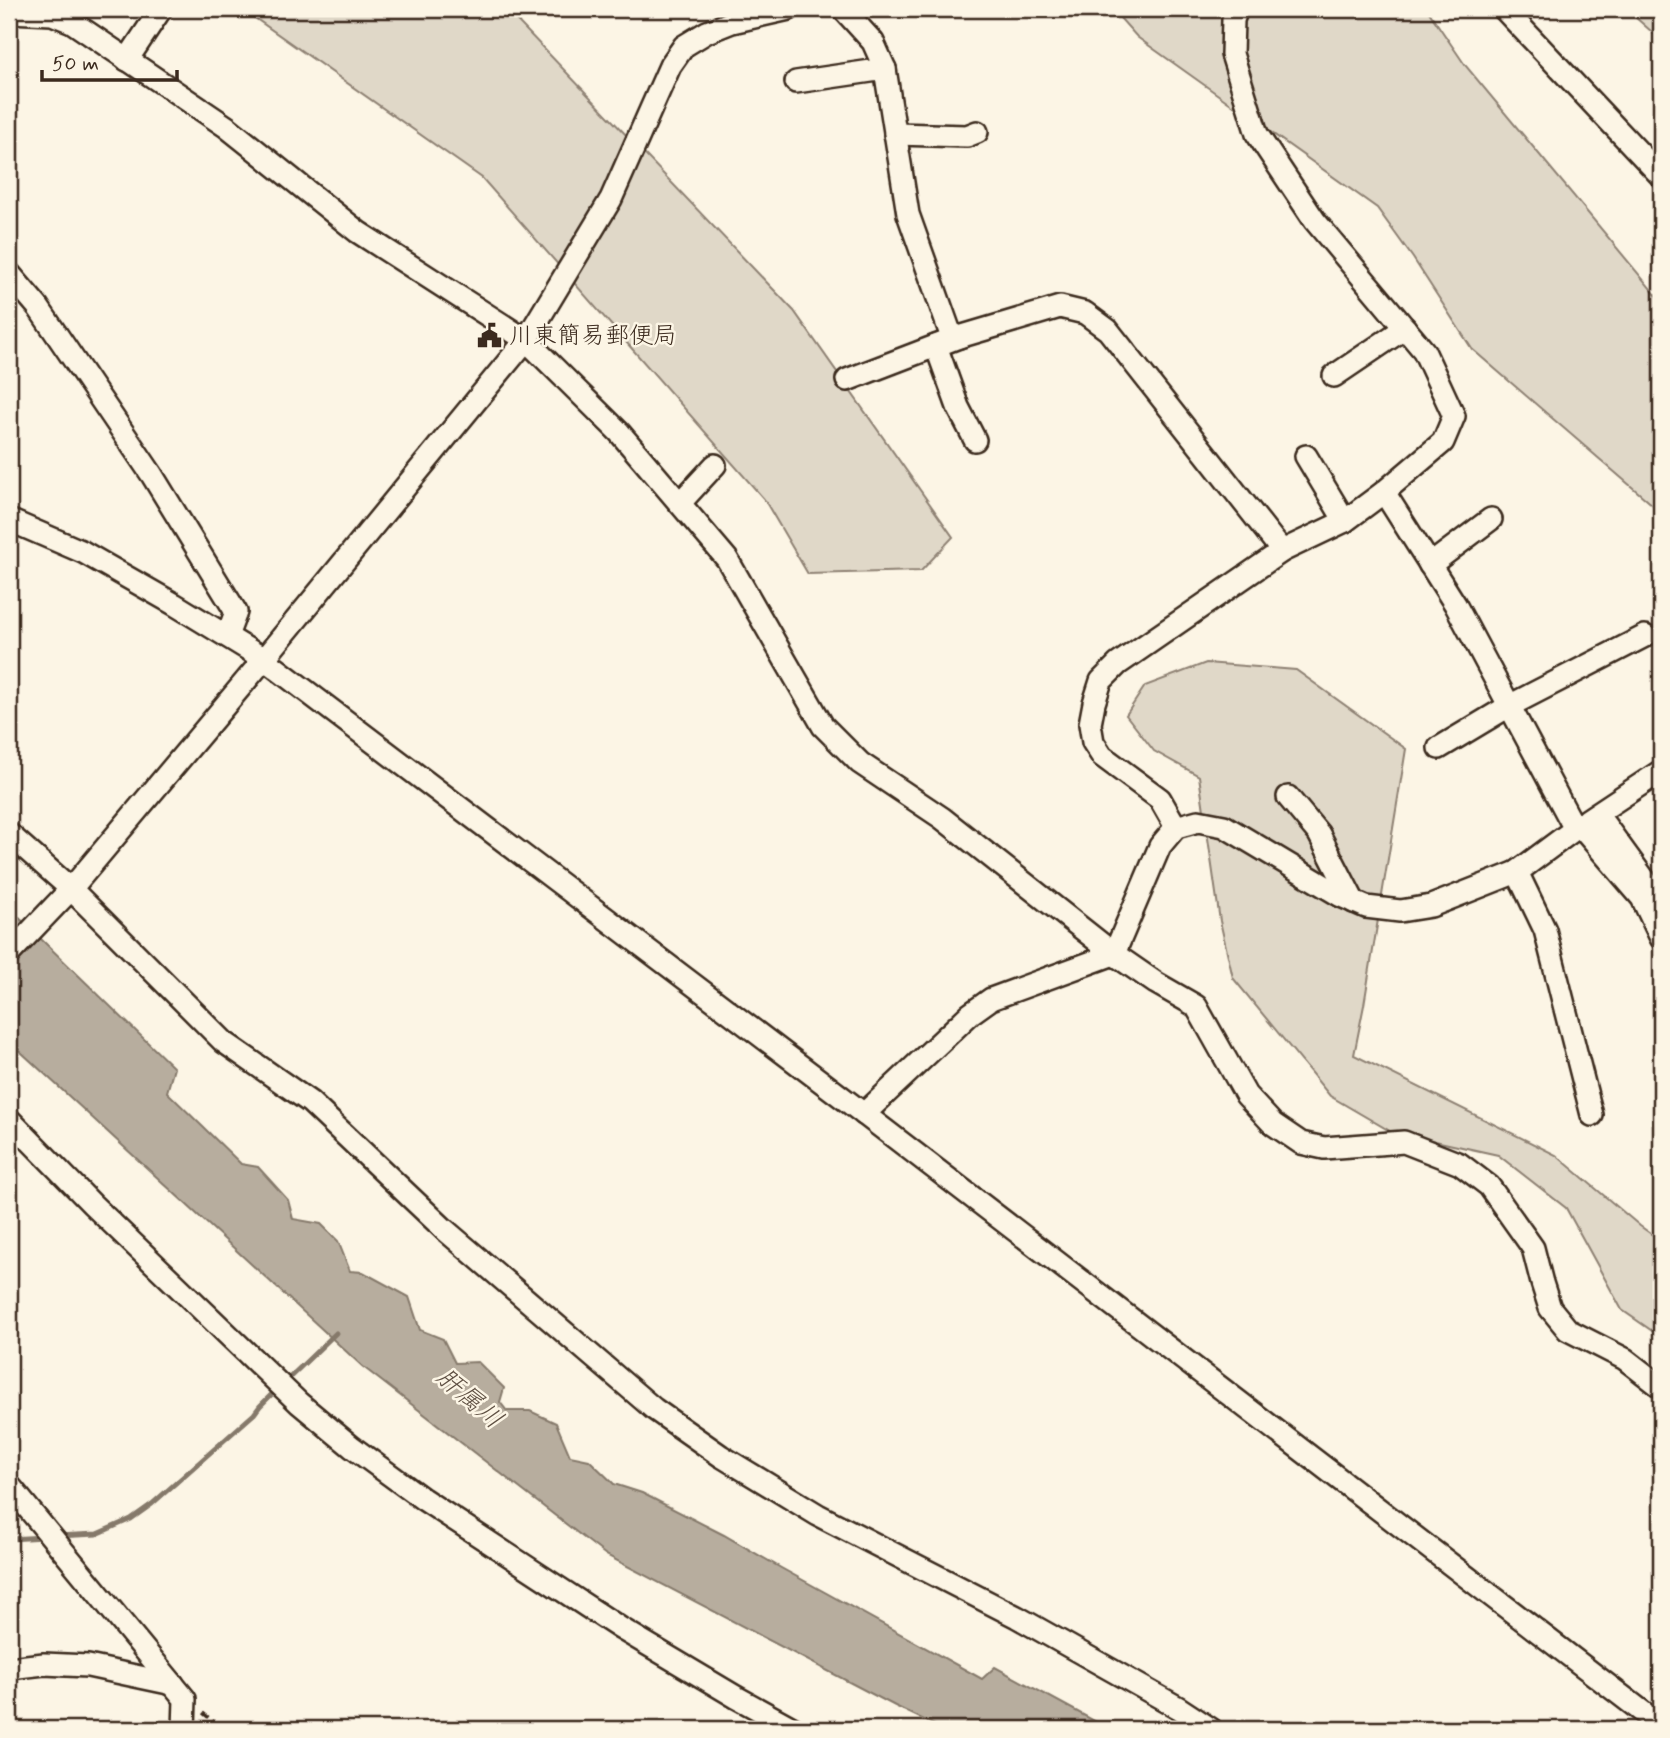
<svg xmlns="http://www.w3.org/2000/svg" width="1670" height="1738" font-family="Mynerve,'Klee One',sans-serif">
	<style>
		.green { fill: #e0d8c8; stroke: #8e8173; stroke-width: 2 }
		.water { fill: #b7ad9e; stroke: #85796b; stroke-width: 2 }
		.lines { fill: none; stroke-linecap: round; stroke-linejoin: round }
		.stream { stroke: #85796b; stroke-width: 5 }
		.minor-casing { stroke: #3b2a1e; stroke-width: 26 }
		.path { stroke: #3b2a1e; stroke-width: 3.5; stroke-dasharray: 7 5; stroke-linecap: butt }
		.minor { stroke: #fcf5e5; stroke-width: 21 }
		.labels { text-anchor: middle; dominant-baseline: central; stroke-width: 5; stroke-linejoin: round; paint-order: stroke }
		.poi-label { font-size: 24px; fill: #3b2a1e; stroke: #fcf5e5; text-anchor: start }
		.water-label { font-size: 26px; font-style: italic; fill: #605144; stroke: #fcf5e5 }
	</style>
	<rect width="100%" height="100%" fill="#fcf5e5"/>
	<filter id="ink" filterUnits="userSpaceOnUse"><feTurbulence type="fractalNoise" baseFrequency=".0143" numOctaves="2"/><feDisplacementMap in="SourceGraphic" scale="14" xChannelSelector="R" yChannelSelector="G"/><feConvolveMatrix kernelMatrix="1 2 1 2 8 2 1 2 1" color-interpolation-filters="sRGB"/></filter>
	<g filter="url(#ink)">
		<!-- green -->
		<g class="green">
			<polygon points="242,9 506,9 794,311 953,537 921,571 808,574 764,499 482,178"/>
			<polygon points="1112,9 1427,9 1465,65 1661,301 1661,512 1472,349 1413,258 1377,208 1137,37"/>
			<polygon points="1626,9 1661,9 1661,40"/>
			<polygon points="1206,663 1296,670 1406,749 1364,1005 1354,1055 1556,1155 1640,1226 1661,1241 1661,1337 1622,1310 1566,1208 1498,1155 1390,1131 1330,1096 1233,978 1220,921 1199,776 1154,751 1126,715 1145,686"/>
		</g>
		<!-- water -->
		<polygon class="water" points="9,908 174,1068 167,1092 241,1164 258,1167 288,1200 293,1219 321,1224 338,1241 350,1271 363,1272 409,1297 420,1330 443,1339 455,1363 478,1362 504,1388 500,1402 507,1411 530,1411 556,1423 570,1456 589,1460 614,1484 642,1493 724,1535 781,1568 982,1679 995,1667 1109,1729 943,1729 895,1706 606,1555 362,1366 9,1041"/>
		<g class="lines">
			<!-- stream -->
			<g class="stream">
				<polyline points="285,1382 336,1333"/>
				<polyline points="57,1536 97,1534 131,1519 152,1504 254,1414 260,1406 278,1388"/>
				<polyline points="9,1539 44,1537"/>
			</g>
			<defs>
				<g id="minor">
					<polyline points="843,9 873,42 885,69 908,214 950,332 959,337 1060,307 1085,313 1108,330 1282,551"/>
					<polyline points="1504,9 1661,176"/>
					<polyline points="9,12 52,14 72,22 227,127 358,232 526,340 619,432 727,559 823,726 860,763 942,818 1114,954 1156,983 1196,1006 1246,1095 1273,1124 1301,1143 1324,1148 1404,1142 1460,1164 1489,1186 1533,1248 1542,1283 1550,1308 1568,1330 1625,1359 1661,1387"/>
					<polyline points="127,60 161,9"/>
					<polyline points="796,82 885,69"/>
					<polyline points="895,134 967,136 977,132"/>
					<polyline points="9,273 38,307 152,475 236,612 227,636"/>
					<polyline points="936,346 958,407 975,440"/>
					<polyline points="1334,376 1405,328"/>
					<polyline points="847,380 959,337"/>
					<polyline points="1306,456 1345,521"/>
					<polyline points="680,503 715,465"/>
					<polyline points="9,520 83,552 174,604 264,659 864,1114 1661,1726"/>
					<polyline points="1430,565 1491,519"/>
					<polyline points="1439,748 1509,706 1645,636"/>
					<polyline points="1288,797 1319,834 1354,902"/>
					<polyline points="1597,814 1658,898 1661,897"/>
					<polyline points="1587,820 1661,771"/>
					<polyline points="1580,826 1642,898 1661,938"/>
					<polyline points="1176,827 1160,799 1102,756 1093,742 1090,724 1094,703 1101,681 1118,664 1282,551 1345,521 1384,492 1443,442 1454,416 1424,351 1315,221 1257,134 1232,54 1233,20 1237,9"/>
					<polyline points="9,834 71,889 224,1042 310,1102 444,1229 654,1409 721,1456 818,1515 1017,1617 1179,1708 1211,1729"/>
					<polyline points="1517,872 1545,930 1592,1115"/>
					<polyline points="9,954 71,889 264,659 526,340 611,199 670,66 684,46 707,32 732,22 789,9"/>
					<polyline points="864,1114 970,1014 991,999 1114,954 1160,846 1176,827 1198,821 1224,826 1341,896 1366,907 1400,911 1431,906 1517,872 1575,829 1455,604 1384,492"/>
					<polyline points="9,1119 92,1204 299,1403 352,1447 423,1499 620,1628 736,1697 794,1729"/>
					<polyline points="9,1485 185,1699 184,1729"/>
					<polyline points="9,1668 44,1664 88,1666 173,1684"/>
				</g>
			</defs>
			<!-- minor casing -->
			<use href="#minor" class="minor-casing"/>
			<!-- path -->
			<polyline class="path" points="203,1713 223,1729"/>
			<!-- minor -->
			<use href="#minor" class="minor"/>
		</g>
	</g>
	<!-- icons -->
	<defs>
		<symbol id="civic-bare" viewBox="-9 -9 18 18"><path d="M-.6-6.5H3V-4.5H.6V-3L4-1V1h2V6H-6V1h2V-1L-.6-3ZM-1.2 2.5V6h2.4V2.5Z" fill="#3b2a1e" stroke="#fcf5e5" stroke-width="2.5" paint-order="stroke"/></symbol>
	</defs>
	<g fill-rule="evenodd">
		<use href="#civic-bare" x="472" y="318" width="35" height="35"/>
	</g>
	<g class="labels">
		<!-- poi labels -->
		<g class="poi-label">
			<text x="509" y="336">川東簡易郵便局</text>
		</g>
		<!-- water labels -->
		<g class="water-label">
			<text transform="translate(469 1399) rotate(41)">肝属川</text>
		</g>
	</g>
	<!-- margin -->
	<rect width="1670" height="1738" fill="none" stroke="#fcf5e5" stroke-width="35"/>
	<rect x="18" y="18" width="1635" height="1703" fill="none" stroke="#3b2a1e" stroke-width="2.5" filter="url(#ink)"/>
	<!-- scale -->
	<path d="M42 70v10h135v-10" fill="none" stroke="#3b2a1e" stroke-width="3.5"/>
	<text x="52" y="70" font-size="21" fill="#3b2a1e" stroke="#fcf5e5" stroke-width="5" paint-order="stroke">50 m</text>
</svg>
